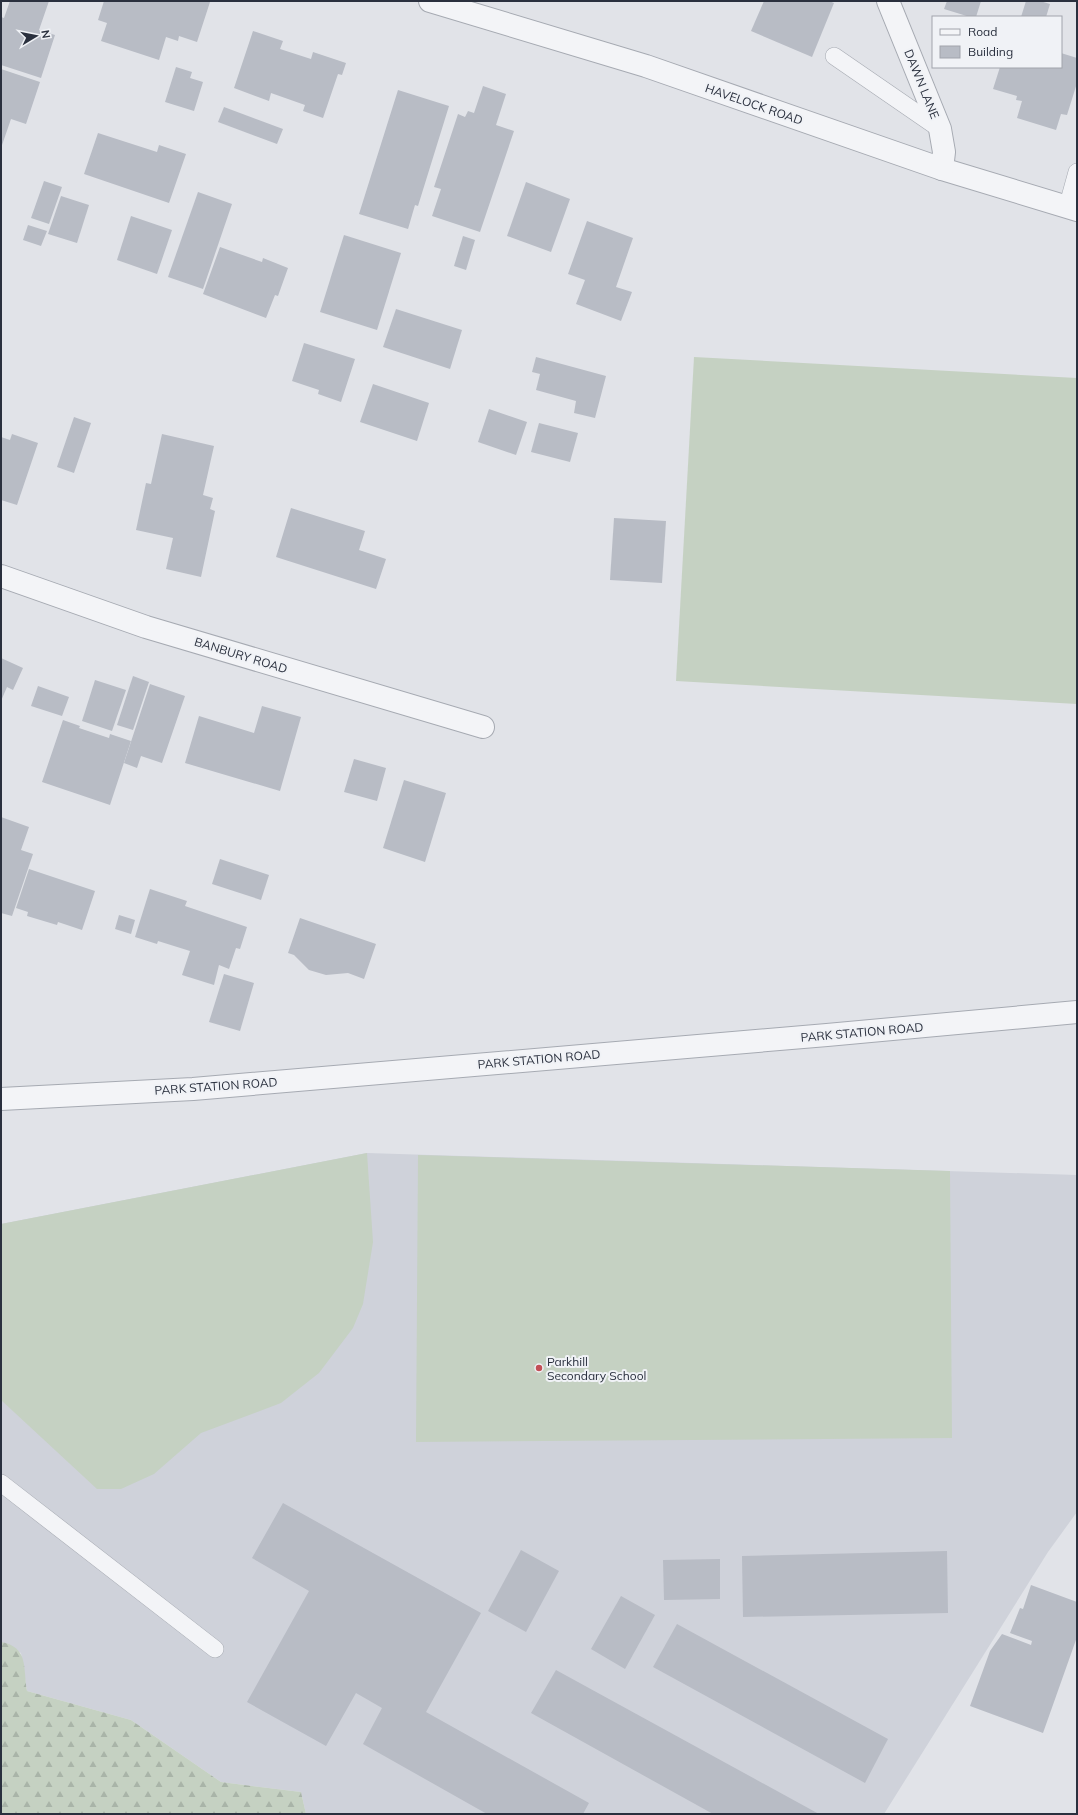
<svg xmlns="http://www.w3.org/2000/svg" width="1078" height="1815" font-family="Mulish,sans-serif">
	<style>
		.built { fill: #cfd2da }
		.grass { fill: #c5d1c2 }
		.forest { fill: url(#forest-firs) }
		.building { fill: #b8bcc5 }
		.lines { fill: none; stroke-linecap: round; stroke-linejoin: round }
		.lane-casing { stroke: #a6aab2; stroke-width: 18 }
		.street-casing { stroke: #a6aab2; stroke-width: 24 }
		.lane { stroke: #f3f4f7; stroke-width: 17 }
		.street { stroke: #f3f4f7; stroke-width: 22 }
		.poi-dot { fill: #c34f56; stroke: #f0f2f6; stroke-width: 1.5 }
		.labels { text-anchor: middle; dominant-baseline: central; stroke-width: 4; stroke-linejoin: round; paint-order: stroke }
		.street-label { font-size: 12px; fill: #2a303e; stroke: #f0f2f6 }
		.poi-label { font-size: 12px; fill: #2a303e; stroke: #f0f2f6; text-anchor: start }
	</style>
	<defs>
		<pattern id="forest-firs" width="22" height="20" patternUnits="userSpaceOnUse"><rect width="22" height="20" fill="#c5d1c2"/><path d="M5 1l3.5 6h-7zM16 11l3.5 6h-7z" fill="#a9b4a8"/></pattern>
	</defs>
	<rect width="100%" height="100%" fill="#e1e3e8"/>
	<!-- built -->
	<polygon class="built" points="367,1153 1077,1175 1077,1512 1048,1552 884,1814 306,1814 301,1792 221,1782 131,1720 27,1691 21,1653 1,1642 1,1224"/>
	<!-- grass -->
	<g class="grass">
		<polygon points="694,357 1077,378 1077,704 676,681"/>
		<polygon points="367,1153 373,1242 363,1304 353,1328 319,1373 281,1403 201,1433 154,1474 121,1489 97,1489 1,1400 1,1224"/>
		<polygon points="418,1155 950,1171 952,1438 416,1442"/>
	</g>
	<!-- forest -->
	<path class="forest" d="M1,1642C29,1647 23,1668 27,1691L131,1720L221,1782L301,1792L306,1814H1Z"/>
	<!-- building -->
	<g class="building">
		<polygon points="10,1 49,1 39,30 55,35 41,78 1,65 1,17 4,18"/>
		<polygon points="104,1 208,1 210,2 197,42 179,36 178,41 166,37 159,60 101,41 107,23 98,20"/>
		<polygon points="764,1 829,1 834,3 812,57 751,31"/>
		<polygon points="947,1 981,1 976,17 970,17 944,9"/>
		<polygon points="1026,1 1040,1 1050,4 1046,17 1021,17"/>
		<polygon points="253,31 283,41 280,49 311,59 313,52 346,63 342,75 338,74 323,118 303,111 305,105 271,93 269,101 234,88"/>
		<polygon points="1061,53 1077,58 1077,83 1067,115 1061,114 1056,130 1017,118 1022,101 1016,100 1017,96 993,89 1000,67 1061,67"/>
		<polygon points="176,67 192,72 190,78 203,82 194,111 165,102"/>
		<polygon points="1,69 40,82 26,124 11,119 1,148"/>
		<polygon points="483,86 506,94 496,125 514,131 480,232 432,216 441,189 434,187 458,114 465,117 468,111 474,113"/>
		<polygon points="398,90 449,106 418,206 415,205 408,229 359,214"/>
		<polygon points="224,107 283,129 277,144 218,122"/>
		<polygon points="98,133 157,152 159,145 186,154 169,203 84,174"/>
		<polygon points="44,181 62,187 49,224 31,218"/>
		<polygon points="526,182 570,199 551,252 507,236"/>
		<polygon points="198,192 232,204 203,289 168,277"/>
		<polygon points="61,196 89,205 77,243 48,234"/>
		<polygon points="131,216 172,230 157,274 117,260"/>
		<polygon points="587,221 633,238 616,287 632,292 621,321 576,304 585,280 568,274"/>
		<polygon points="28,225 47,231 41,246 23,240"/>
		<polygon points="344,235 401,253 377,330 320,312"/>
		<polygon points="463,236 475,240 466,270 454,266"/>
		<polygon points="220,247 262,262 263,258 288,268 278,296 275,295 266,318 203,294"/>
		<polygon points="396,309 462,330 450,369 383,347"/>
		<polygon points="304,343 355,359 341,402 318,394 319,390 292,381"/>
		<polygon points="536,357 606,376 595,418 574,413 576,401 536,390 540,374 532,372"/>
		<polygon points="373,384 429,403 417,441 360,422"/>
		<polygon points="489,409 527,422 516,455 478,442"/>
		<polygon points="74,417 91,423 74,473 57,467"/>
		<polygon points="539,423 578,433 570,462 531,452"/>
		<polygon points="12,434 38,443 17,505 1,500 1,437 10,440"/>
		<polygon points="162,434 214,446 203,495 213,498 210,509 215,511 201,577 166,569 173,538 136,530 146,483 151,484"/>
		<polygon points="291,508 365,531 359,550 386,559 376,589 276,557"/>
		<polygon points="614,518 666,521 662,583 610,580"/>
		<polygon points="1,658 23,668 13,690 7,687 1,701"/>
		<polygon points="133,676 149,682 133,730 117,725"/>
		<polygon points="95,680 126,690 112,731 82,721"/>
		<polygon points="150,684 185,696 162,763 141,756 137,768 124,763"/>
		<polygon points="38,686 69,697 62,716 31,706"/>
		<polygon points="262,706 301,717 280,791 185,763 199,716 254,733"/>
		<polygon points="63,720 80,726 79,728 109,738 110,734 131,741 110,805 42,782"/>
		<polygon points="354,759 386,768 377,801 344,792"/>
		<polygon points="404,780 446,793 425,862 383,848"/>
		<polygon points="1,817 29,827 21,850 33,854 12,916 1,913"/>
		<polygon points="220,859 269,875 261,900 212,884"/>
		<polygon points="29,869 95,891 82,930 58,922 57,925 27,916 28,912 16,908"/>
		<polygon points="150,889 187,901 185,906 247,927 240,949 236,948 229,969 219,965 214,985 182,975 190,951 158,941 157,944 135,937"/>
		<polygon points="119,915 135,920 131,934 115,929"/>
		<polygon points="300,918 376,944 364,979 348,973 326,975 309,970 294,955 288,953"/>
		<polygon points="224,974 254,983 240,1031 209,1022"/>
		<polygon points="283,1503 481,1613 426,1712 589,1803 583,1814 487,1814 363,1744 382,1708 356,1693 326,1746 247,1702 309,1591 252,1558"/>
		<polygon points="521,1550 559,1571 526,1632 488,1611"/>
		<polygon points="947,1551 948,1613 743,1617 742,1556"/>
		<polygon points="720,1559 720,1599 664,1600 663,1560"/>
		<polygon points="1031,1585 1077,1602 1077,1637 1043,1733 970,1706 990,1651 1002,1634 1031,1645 1032,1641 1010,1633 1020,1608 1023,1609"/>
		<polygon points="621,1596 655,1615 625,1669 591,1649"/>
		<polygon points="677,1624 888,1739 865,1783 653,1667"/>
		<polygon points="556,1670 819,1814 713,1814 531,1713"/>
	</g>
	<g class="lines">
		<defs>
			<g id="lane">
				<polyline points="834,56 940,129"/>
				<polyline points="1067,208 1077,172"/>
				<polyline points="1,1483 215,1649"/>
			</g>
			<g id="street">
				<polyline points="430,1 646,66 942,169 1077,210"/>
				<polyline points="888,1 940,129 944,152 942,169"/>
				<polyline points="1,576 146,627 483,727"/>
				<polyline points="1,1099 193,1089 827,1035 1077,1012"/>
			</g>
		</defs>
		<!-- lane casing -->
		<use href="#lane" class="lane-casing"/>
		<!-- street casing -->
		<use href="#street" class="street-casing"/>
		<!-- lane -->
		<use href="#lane" class="lane"/>
		<!-- street -->
		<use href="#street" class="street"/>
	</g>
	<!-- markers -->
	<circle class="poi-dot" cx="539" cy="1368" r="4"/>
	<g class="labels">
		<!-- street labels -->
		<g class="street-label">
			<text transform="translate(922 84) rotate(68)">DAWN LANE</text>
			<text transform="translate(754 104) rotate(19)">HAVELOCK ROAD</text>
			<text transform="translate(241 655) rotate(17)">BANBURY ROAD</text>
			<text transform="translate(862 1032) rotate(-5)">PARK STATION ROAD</text>
			<text transform="translate(539 1059) rotate(-5)">PARK STATION ROAD</text>
			<text transform="translate(216 1086) rotate(-4)">PARK STATION ROAD</text>
		</g>
		<!-- poi labels -->
		<g class="poi-label">
			<text x="547" y="1361">Parkhill<tspan x="547" dy="14">Secondary School</tspan></text>
		</g>
	</g>
	<!-- border -->
	<rect width="1078" height="1815" fill="none" stroke="#2a303e" stroke-width="4"/>
	<!-- legend -->
	<rect x="932" y="16" width="130" height="52" fill="#f0f2f6" stroke="#a1a4ac"/>
	<rect x="940" y="29" width="20" height="6" fill="#f3f4f7" stroke="#a1a4ac"/>
	<text x="968" y="36" font-size="12" fill="#2a303e">Road</text>
	<rect x="940" y="46" width="20" height="12" fill="#b8bcc5" stroke="#a1a4ac"/>
	<text x="968" y="56" font-size="12" fill="#2a303e">Building</text>
	<!-- north arrow -->
	<g transform="translate(36 36) rotate(80)" stroke="#f0f2f6" stroke-width="3" paint-order="stroke">
	<path d="M0-3L7 15L0 10L-7 15Z" fill="#2a303e"/>
	<text y="-6" font-size="11" font-weight="bold" text-anchor="middle" fill="#2a303e">N</text>
	</g>
</svg>
